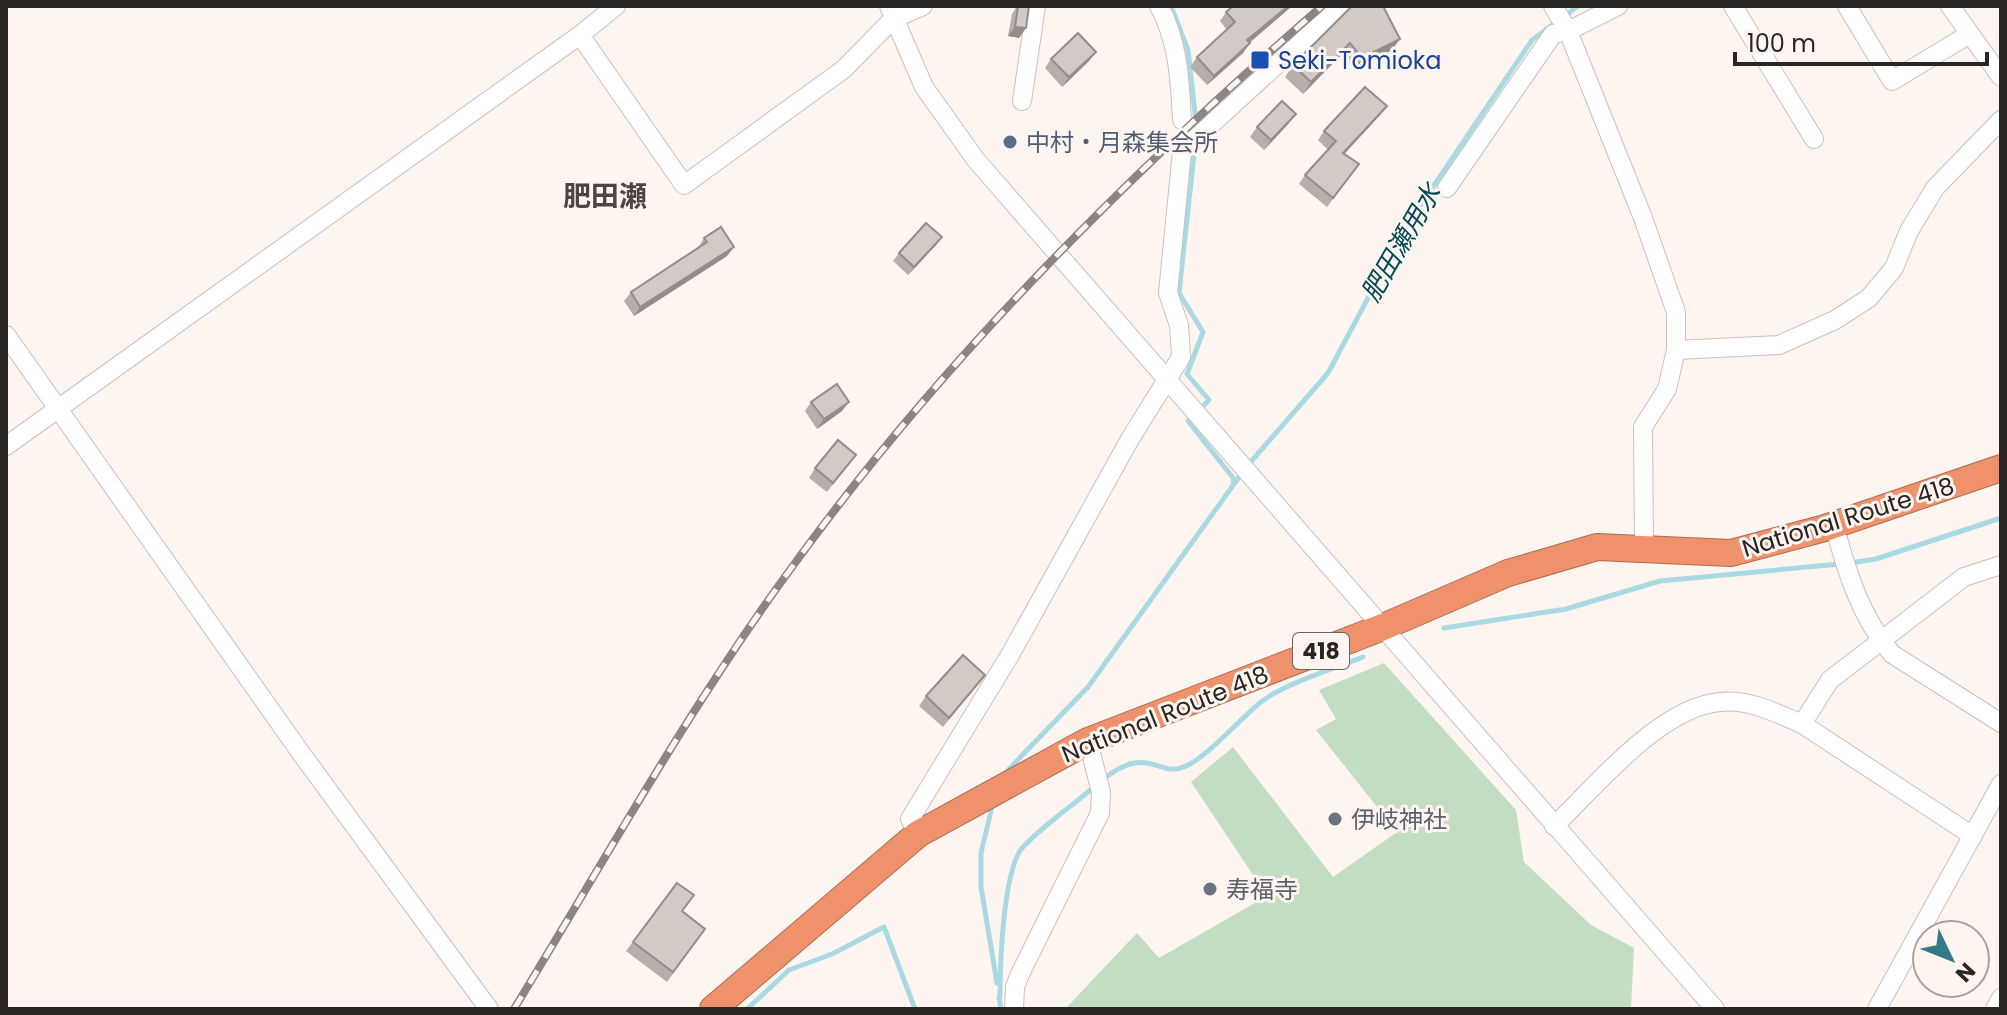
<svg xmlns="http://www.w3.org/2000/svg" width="2007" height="1015" font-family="Poppins,'Noto Sans JP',sans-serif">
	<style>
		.green { fill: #c3ddc3 }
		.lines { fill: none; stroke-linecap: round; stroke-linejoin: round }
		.stream { stroke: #a9dae4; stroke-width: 5 }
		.minor-casing { stroke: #cac1bd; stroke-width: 20 }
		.highway-casing { stroke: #a96c52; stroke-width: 28 }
		.minor { stroke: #fff; stroke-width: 18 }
		.highway { stroke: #ef926b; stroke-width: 26 }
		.rail-casing { stroke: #8c8683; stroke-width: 8 }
		.rail { stroke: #fef5f0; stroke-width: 5; stroke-dasharray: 15; stroke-linecap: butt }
		.wall { fill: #b5aea9 }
		.shaded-wall { fill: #938d89 }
		.building { fill: #d2cac4; stroke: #938d89; stroke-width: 2 }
		.transit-dot { fill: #1a4fb4; stroke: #fef5f0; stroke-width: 3 }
		.service-dot { fill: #5c6f8a; stroke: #fef5f0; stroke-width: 3 }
		.worship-dot { fill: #6b7280; stroke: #fef5f0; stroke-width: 3 }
		.labels { text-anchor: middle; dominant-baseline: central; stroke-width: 6; stroke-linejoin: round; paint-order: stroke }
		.shield { fill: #fef5f0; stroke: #686360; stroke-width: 2 }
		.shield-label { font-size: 22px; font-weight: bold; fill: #282523 }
		.transit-label { font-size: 24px; fill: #164399; stroke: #fef5f0; text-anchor: start }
		.service-label { font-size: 24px; fill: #4e5e75; stroke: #fef5f0; text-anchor: start }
		.street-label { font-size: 24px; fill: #282523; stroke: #fef5f0 }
		.worship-label { font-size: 24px; fill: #5b616d; stroke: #fef5f0; text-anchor: start }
		.water-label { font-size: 26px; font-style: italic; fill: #004a56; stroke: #fef5f0 }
		.quarter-label { font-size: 28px; font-weight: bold; fill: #4d4542; stroke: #fef5f0 }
	</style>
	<rect width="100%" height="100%" fill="#fef5f0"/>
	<!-- green -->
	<polygon class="green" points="1384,663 1516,810 1524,862 1591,925 1634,948 1631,1009 1065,1009 1137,933 1159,958 1267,896 1191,782 1233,747 1333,877 1397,832 1316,730 1336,719 1319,690"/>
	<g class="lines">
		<!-- stream -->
		<g class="stream">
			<polyline points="1171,6 1188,50 1197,131"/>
			<polyline points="1195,145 1179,293 1203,332 1187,374 1209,400 1188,421 1234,479 1233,482"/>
			<polyline points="1248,465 1328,373 1406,227 1532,40 1578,6"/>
			<polyline points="1850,563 1876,559 2001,518"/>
			<polyline points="1444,628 1566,609 1660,581 1840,564"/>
			<polyline points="1008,770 1088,687 1242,473"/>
			<path d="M1101,781C1150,741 1157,780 1186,766C1207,757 1242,717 1261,702C1285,683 1334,669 1363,657"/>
			<polyline points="992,807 981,853 981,887 997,983"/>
			<polyline points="999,997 1001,1009"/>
			<path d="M1000,997C1000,966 1003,868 1023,847C1043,825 1071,807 1094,787"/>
			<polyline points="747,1009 789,970 832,954 884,927 915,1009"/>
		</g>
		<defs>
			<g id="minor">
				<polyline points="889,6 924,87 976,160 1715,1009"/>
				<path d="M1159,6C1178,41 1180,80 1182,120"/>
				<polyline points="1553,6 1568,31 1643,218 1676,312 1676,350 1667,389 1643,427 1644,547"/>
				<polyline points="1733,6 1814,139"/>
				<polyline points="1847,6 1892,81 1968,35"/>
				<polyline points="1950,6 2001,77"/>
				<polyline points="580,35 684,185 844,69 893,19 923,6"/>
				<polyline points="1022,101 1036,6"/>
				<polyline points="1447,188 1553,34 1568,31 1618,6"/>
				<polyline points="6,335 303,756 489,1009"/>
				<polyline points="1676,350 1779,345 1835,320 1869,298 1894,268 1909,231 1935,188 2001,120"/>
				<polyline points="6,446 580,35 616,6"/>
				<path d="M1834,525C1847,572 1860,616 1892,654L2001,723"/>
				<polyline points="1802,724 1973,836"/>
				<path d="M1554,826C1596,786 1660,707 1720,702C1750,699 1776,713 1802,724L1830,680L1964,577L2001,565"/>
				<polyline points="918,834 910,819 1010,655 1130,439 1181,357 1179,325 1168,293 1182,151 1341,6"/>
				<polyline points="1014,1009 1015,987 1020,974 1100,813 1101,792 1088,741"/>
				<polyline points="1877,1009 2001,784"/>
				<polyline points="1995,1009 2001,998"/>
			</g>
			<polyline id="highway" points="713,1009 918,834 1088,741 1383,627 1508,573 1597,547 1731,553 1825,528 2001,468"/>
		</defs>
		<!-- minor casing -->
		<use href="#minor" class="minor-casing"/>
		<!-- highway casing -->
		<use href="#highway" class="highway-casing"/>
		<!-- minor -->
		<use href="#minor" class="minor"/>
		<!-- highway -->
		<use href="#highway" class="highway"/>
		<defs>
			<path id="rail" d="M514,1009C605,860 691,704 795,563C946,356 1129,174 1322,6"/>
		</defs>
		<!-- rail casing -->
		<use href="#rail" class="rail-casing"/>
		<!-- rail -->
		<use href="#rail" class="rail"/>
	</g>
	<!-- wall -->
	<g class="wall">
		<polygon points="1017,6 1029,6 1026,28 1019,38 1008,36 1012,14"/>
		<polygon points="1292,6 1249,43 1243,53 1207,85 1190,67 1197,57 1227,30 1220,21 1226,12"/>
		<polygon points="1352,6 1392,50 1354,70 1342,54 1303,94 1285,77 1293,65"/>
		<polygon points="1051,59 1089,61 1062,87 1045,68"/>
		<polygon points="1380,115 1344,154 1359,164 1327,207 1299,184 1305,175 1328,150 1318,140 1324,131"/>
		<polygon points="1289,123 1264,150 1250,137 1257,127"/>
		<polygon points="942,237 936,245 908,275 893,261 899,253"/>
		<polygon points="704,238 727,256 634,316 624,301 631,292 698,248"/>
		<polygon points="811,402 842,411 817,429 805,411"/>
		<polygon points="849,464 827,492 809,478 815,468"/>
		<polygon points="985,675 943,727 919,706 926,696"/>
		<polygon points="677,883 682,912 705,929 667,982 626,951"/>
	</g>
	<!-- shaded-wall -->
	<g class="shaded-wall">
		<polygon points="1288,6 1292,6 1241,50 1247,40"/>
		<polygon points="1015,27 1026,28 1019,38 1008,36"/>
		<polygon points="1400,39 1392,50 1354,70 1362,58"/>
		<polygon points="1250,43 1243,53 1207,85 1214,76"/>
		<polygon points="1350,43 1342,54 1303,94 1311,82"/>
		<polygon points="1096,52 1089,61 1062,87 1069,77"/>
		<polygon points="1387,106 1380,115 1336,163 1343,153"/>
		<polygon points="1296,114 1289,123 1264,150 1271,140"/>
		<polygon points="942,237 936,245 908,275 914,267"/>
		<polygon points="734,247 727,256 634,316 640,307"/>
		<polygon points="849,402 842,411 817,429 824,419"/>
	</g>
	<!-- building -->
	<g class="building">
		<polygon points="1018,6 1029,6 1026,28 1015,27"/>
		<polygon points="1233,6 1288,6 1247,40 1250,43 1214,76 1197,57 1235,22 1226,12"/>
		<polygon points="1352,6 1383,6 1400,39 1362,58 1350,43 1311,82 1293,65"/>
		<polygon points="1078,33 1096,52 1069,77 1051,59"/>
		<polygon points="1365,87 1387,106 1343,153 1359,164 1333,198 1305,175 1336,141 1324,131"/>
		<polygon points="1282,101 1296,114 1271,140 1257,127"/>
		<polygon points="926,223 942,237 914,267 899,253"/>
		<polygon points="721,227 734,247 640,307 631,292 707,242 704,238"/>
		<polygon points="837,384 849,402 824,419 811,402"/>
		<polygon points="838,440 856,455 833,483 815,468"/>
		<polygon points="963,655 985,675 949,718 926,696"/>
		<polygon points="677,883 694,895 682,911 705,929 673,972 633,942"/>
	</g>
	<!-- markers -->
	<rect class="transit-dot" x="1250" y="50" width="20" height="20" rx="4"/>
	<circle class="service-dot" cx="1010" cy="142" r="8"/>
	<g class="worship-dot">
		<circle cx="1335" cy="819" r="8"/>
		<circle cx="1210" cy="889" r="8"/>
	</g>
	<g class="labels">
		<!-- shield labels -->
		<rect class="shield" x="1293" y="633" width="56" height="36" rx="6"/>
		<g class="shield-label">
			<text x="1321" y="651">418</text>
		</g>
		<!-- transit labels -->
		<g class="transit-label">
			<text x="1278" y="60">Seki-Tomioka</text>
		</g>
		<!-- service labels -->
		<g class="service-label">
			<text x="1026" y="142">中村・月森集会所</text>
		</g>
		<!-- street labels -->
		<g class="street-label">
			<text transform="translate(1848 517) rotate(-17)">National Route 418</text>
			<text transform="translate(1165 714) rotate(-22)">National Route 418</text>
		</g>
		<!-- worship labels -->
		<g class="worship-label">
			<text x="1351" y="819">伊岐神社</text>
			<text x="1226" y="889">寿福寺</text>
		</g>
		<!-- water labels -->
		<g class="water-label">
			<text transform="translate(1401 243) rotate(-60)">肥田瀬用水</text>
		</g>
		<!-- quarter labels -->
		<g class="quarter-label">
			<text x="605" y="196">肥田瀬</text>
		</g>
	</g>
	<!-- border -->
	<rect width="2007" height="1015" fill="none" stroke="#282523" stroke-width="16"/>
	<!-- north arrow -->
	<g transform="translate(1951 959) rotate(133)"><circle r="38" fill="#fef5f0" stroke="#a8a29e" stroke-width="2"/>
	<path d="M0-6L14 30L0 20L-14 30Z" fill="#347987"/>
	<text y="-12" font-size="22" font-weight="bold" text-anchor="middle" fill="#282523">N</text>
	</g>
	<!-- scale -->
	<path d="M1735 52v12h252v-12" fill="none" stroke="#282523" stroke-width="4"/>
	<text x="1747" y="52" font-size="24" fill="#282523" stroke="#fef5f0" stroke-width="6" paint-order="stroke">100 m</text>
</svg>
